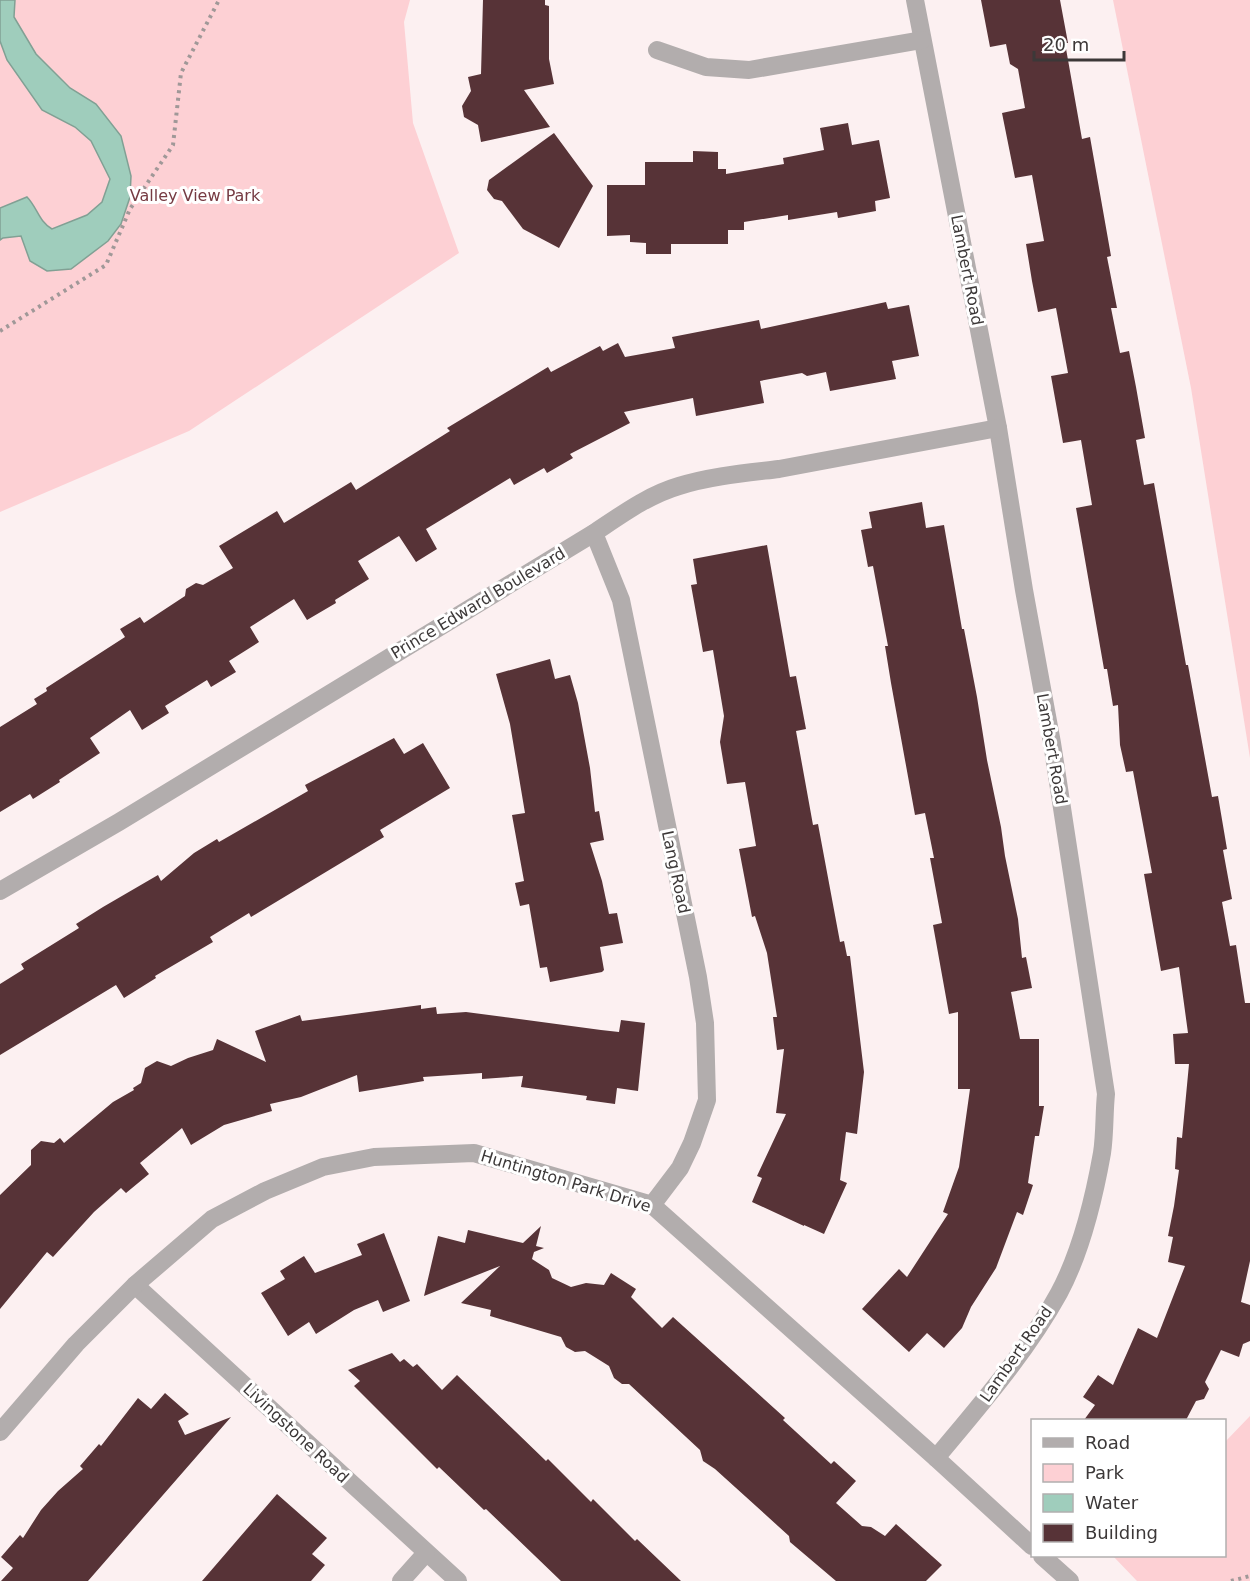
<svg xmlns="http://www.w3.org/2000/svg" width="1250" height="1581" font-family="'DejaVu Sans',sans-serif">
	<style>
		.green { fill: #fdd0d4 }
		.water { fill: #9fcdbc; stroke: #81a094; stroke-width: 1.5 }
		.building { fill: #573337 }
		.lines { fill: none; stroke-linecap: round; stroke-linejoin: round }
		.path { stroke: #a09898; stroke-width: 4; stroke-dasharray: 3 4.5; stroke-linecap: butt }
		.minor { stroke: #b2adad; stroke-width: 18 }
		.labels { text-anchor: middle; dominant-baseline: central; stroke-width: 6; stroke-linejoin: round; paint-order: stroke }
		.park-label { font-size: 16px; fill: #763b43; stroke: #fff }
		.street-label { font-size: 16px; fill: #3c3838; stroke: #fff }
	</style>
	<rect width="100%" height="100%" fill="#fcf0f1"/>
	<!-- green -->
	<g class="green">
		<polygon points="0,0 410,0 404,22 413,123 459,253 189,431 0,512"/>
		<polygon points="1113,0 1250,0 1250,758 1191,388"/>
		<polygon points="1250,1416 1250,1581 1137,1581 1113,1556 1224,1556 1225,1442"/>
	</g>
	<!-- water -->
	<path class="water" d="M0,0H15L14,17L36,54L70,88L96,104L121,136L131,176L130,197L121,224L108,241L71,269L47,271L30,261L21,236L3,238L0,240V208L27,197C37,207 39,222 52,229L87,215L102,202L110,179L91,141L75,127L42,110L7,60L0,41Z"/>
	<!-- building -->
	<g class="building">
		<polygon points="483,0 545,0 545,5 549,6 549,59 554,84 524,90 550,127 481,142 478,125 464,117 462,106 471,91 468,77 481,74"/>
		<polygon points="981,0 1060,0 1068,43 1065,43 1082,139 1090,137 1111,256 1107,257 1117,308 1111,308 1120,353 1129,351 1136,387 1145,438 1136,440 1144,485 1154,483 1186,665 1188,665 1212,797 1218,796 1227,849 1223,850 1232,899 1222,902 1230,946 1236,945 1245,1003 1250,1003 1250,1261 1241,1302 1250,1305 1250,1341 1243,1344 1239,1357 1221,1350 1205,1382 1209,1389 1204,1399 1196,1401 1186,1420 1084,1420 1095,1405 1083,1397 1098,1375 1113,1385 1138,1328 1157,1338 1185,1266 1168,1262 1173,1237 1168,1236 1174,1206 1179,1170 1175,1169 1177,1137 1182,1138 1189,1064 1175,1064 1173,1034 1188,1033 1179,967 1161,971 1144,874 1152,873 1133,771 1126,772 1120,745 1118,705 1113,706 1107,669 1104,669 1076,508 1092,505 1081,440 1063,443 1051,376 1068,373 1056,308 1038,312 1032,281 1026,244 1044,241 1032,175 1015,178 1002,113 1025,108 1018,69 1010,64 1006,44 990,47"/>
		<polygon points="848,123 852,145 879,140 890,198 875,201 876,211 838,218 837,212 788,220 788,215 744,222 744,230 728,230 728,244 671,244 671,254 646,254 646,243 630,242 630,235 607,236 607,185 645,185 645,162 693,162 693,151 718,152 718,169 726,169 726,174 784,164 783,158 824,150 820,128"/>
		<polygon points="554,133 593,186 559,248 523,229 502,201 494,199 487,190 489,180"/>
		<polygon points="886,302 888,309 909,305 919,356 892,361 896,379 830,391 826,372 807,376 802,373 760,381 764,403 696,416 693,398 624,412 630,423 570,454 573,458 547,473 544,468 514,485 510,478 426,529 437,549 416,562 399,536 358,561 369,579 335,600 336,603 307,620 294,599 250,627 259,642 229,661 236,672 211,687 207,680 165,706 169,713 142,730 130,710 90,738 100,753 59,780 60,782 33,799 30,794 0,812 0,727 37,704 34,699 47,691 46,688 125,637 120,629 140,617 144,623 185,596 186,589 196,583 203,585 233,568 219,546 277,511 284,523 351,482 356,490 450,431 447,428 548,367 551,372 600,346 603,351 618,343 625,357 675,348 672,337 759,320 761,329"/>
		<polygon points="922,502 926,528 944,525 962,629 964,629 977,697 987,760 1001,827 1005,856 1018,919 1022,958 1026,957 1032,988 1011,992 1020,1039 1039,1039 1039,1106 1044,1106 1039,1136 1035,1136 1028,1183 1033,1185 1023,1215 1017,1212 996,1268 971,1307 962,1328 944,1348 927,1333 909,1352 862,1309 899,1269 907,1277 948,1214 943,1212 959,1167 970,1089 958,1089 958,1012 949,1014 933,925 942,923 930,858 934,858 925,813 915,815 891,683 885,646 888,646 873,566 868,567 861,530 872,528 869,512"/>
		<polygon points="767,545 790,677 796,676 806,729 796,731 813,825 818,824 840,942 844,941 847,956 850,956 864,1072 857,1134 846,1132 840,1180 847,1183 824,1234 804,1225 804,1226 752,1202 762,1178 757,1176 786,1114 776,1113 784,1049 777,1050 773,1017 777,1017 767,953 755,916 752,917 739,849 756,846 745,782 727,784 720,742 724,716 713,650 703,652 691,585 697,584 693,559"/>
		<polygon points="550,659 555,679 570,675 578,703 590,768 595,812 599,811 604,840 590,843 602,881 609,914 617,913 623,943 600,947 604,970 602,972 550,982 547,967 540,968 529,904 520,906 515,883 524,881 512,815 525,813 510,724 496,674"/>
		<polygon points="394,738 404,754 423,743 450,788 380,830 384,837 251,917 249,913 210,937 213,942 155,976 156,978 124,998 116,985 0,1055 0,984 24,969 21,964 79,928 76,924 103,907 158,875 161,881 194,853 217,839 219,842 308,791 305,785"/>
		<polygon points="421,1005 421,1009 436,1007 437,1014 466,1012 601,1030 619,1032 621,1020 645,1023 638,1091 617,1088 615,1104 586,1100 587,1096 521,1087 523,1076 482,1079 482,1073 423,1077 424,1081 359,1092 357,1075 301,1097 270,1104 272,1111 224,1125 191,1145 182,1128 140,1163 149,1174 126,1193 121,1188 94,1212 53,1257 47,1252 0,1309 0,1195 31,1165 31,1150 41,1141 54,1143 60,1138 64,1143 113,1102 134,1090 133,1088 141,1083 145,1068 157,1061 171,1066 188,1058 213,1050 217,1039 266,1062 255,1031 300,1015 302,1021"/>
		<polygon points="541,1226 536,1246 544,1248 534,1252 532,1259 549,1270 552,1278 571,1287 586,1283 604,1285 611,1273 636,1289 631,1297 662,1328 673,1317 785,1418 783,1420 831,1464 834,1461 856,1481 836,1503 862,1526 871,1527 885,1536 896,1524 942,1565 926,1581 836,1581 790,1542 789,1536 715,1469 703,1461 700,1450 629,1384 622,1384 614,1378 609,1366 585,1351 575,1352 566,1347 561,1337 490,1316 491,1310 461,1303 500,1266 424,1296 438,1236 465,1243 468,1230 523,1243"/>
		<polygon points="384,1233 410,1301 383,1312 378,1300 354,1310 316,1334 309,1322 288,1336 261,1293 285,1279 280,1271 304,1256 315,1273 362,1255 357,1244"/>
		<polygon points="392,1353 400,1362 404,1359 413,1367 417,1364 442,1390 457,1375 546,1461 548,1459 591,1502 593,1499 635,1541 637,1539 681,1581 561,1581 486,1509 484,1510 439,1467 437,1469 354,1386 360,1381 348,1370"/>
		<polygon points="165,1393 189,1414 178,1421 185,1435 231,1417 88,1581 1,1581 13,1568 1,1557 20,1535 23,1538 41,1510 58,1491 83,1469 80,1466 99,1444 101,1446 138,1398 151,1409"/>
		<polygon points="277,1494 327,1538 312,1554 325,1565 311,1581 202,1581"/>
	</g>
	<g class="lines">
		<!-- path -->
		<g class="path">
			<polyline points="0,331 106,265 130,209 173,145 181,73 219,0"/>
			<polyline points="1231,1581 1250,1576"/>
		</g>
		<!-- minor -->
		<g class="minor">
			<path d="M915,0L998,428L1024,590L1052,743L1106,1094C1104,1113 1105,1134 1102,1153C1094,1198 1081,1252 1059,1293C1026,1353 980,1405 936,1458"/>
			<polyline points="657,50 706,67 749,70 922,40"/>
			<polyline points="594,533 621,600 698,977 705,1023 707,1100 692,1143 680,1168 652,1205"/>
			<path d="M0,891L119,822L594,533C621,515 648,495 679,486C711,476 746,473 779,469L998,428"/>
			<polyline points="135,1285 458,1581"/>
			<polyline points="0,1432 76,1344 135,1285 212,1219 265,1191 323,1167 374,1157 474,1153 652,1205 936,1458 1032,1546"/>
			<polyline points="1042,1556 1070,1581"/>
			<polyline points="401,1581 426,1553"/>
		</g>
	</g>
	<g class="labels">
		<!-- park labels -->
		<g class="park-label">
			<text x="195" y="195">Valley View Park</text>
		</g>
		<!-- street labels -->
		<g class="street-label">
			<text transform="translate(967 270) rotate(79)">Lambert Road</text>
			<text transform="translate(478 603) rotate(-31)">Prince Edward Boulevard</text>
			<text transform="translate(1052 749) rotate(80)">Lambert Road</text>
			<text transform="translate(676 872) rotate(78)">Lang Road</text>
			<text transform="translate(566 1181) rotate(17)">Huntington Park Drive</text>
			<text transform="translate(1016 1354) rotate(-55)">Lambert Road</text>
			<text transform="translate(296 1433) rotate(43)">Livingstone Road</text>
		</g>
	</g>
	<!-- legend -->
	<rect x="1031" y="1419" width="195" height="138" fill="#ffffff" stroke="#b1afaf" stroke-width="1.5"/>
	<rect x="1043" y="1438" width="30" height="9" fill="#b2adad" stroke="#b1afaf" stroke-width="1.5"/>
	<text x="1085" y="1449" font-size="18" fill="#3c3838">Road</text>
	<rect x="1043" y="1464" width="30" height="18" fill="#fdd0d4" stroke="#b1afaf" stroke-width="1.5"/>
	<text x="1085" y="1479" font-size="18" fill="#3c3838">Park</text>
	<rect x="1043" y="1494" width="30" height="18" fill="#9fcdbc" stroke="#b1afaf" stroke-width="1.5"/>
	<text x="1085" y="1509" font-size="18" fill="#3c3838">Water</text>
	<rect x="1043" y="1524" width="30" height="18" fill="#573337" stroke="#b1afaf" stroke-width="1.5"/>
	<text x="1085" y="1539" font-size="18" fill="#3c3838">Building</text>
	<!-- scale -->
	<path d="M1034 51v9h90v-9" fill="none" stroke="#3c3838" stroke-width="3"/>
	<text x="1043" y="51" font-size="18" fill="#3c3838" stroke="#ffffff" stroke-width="4.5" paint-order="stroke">20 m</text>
</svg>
